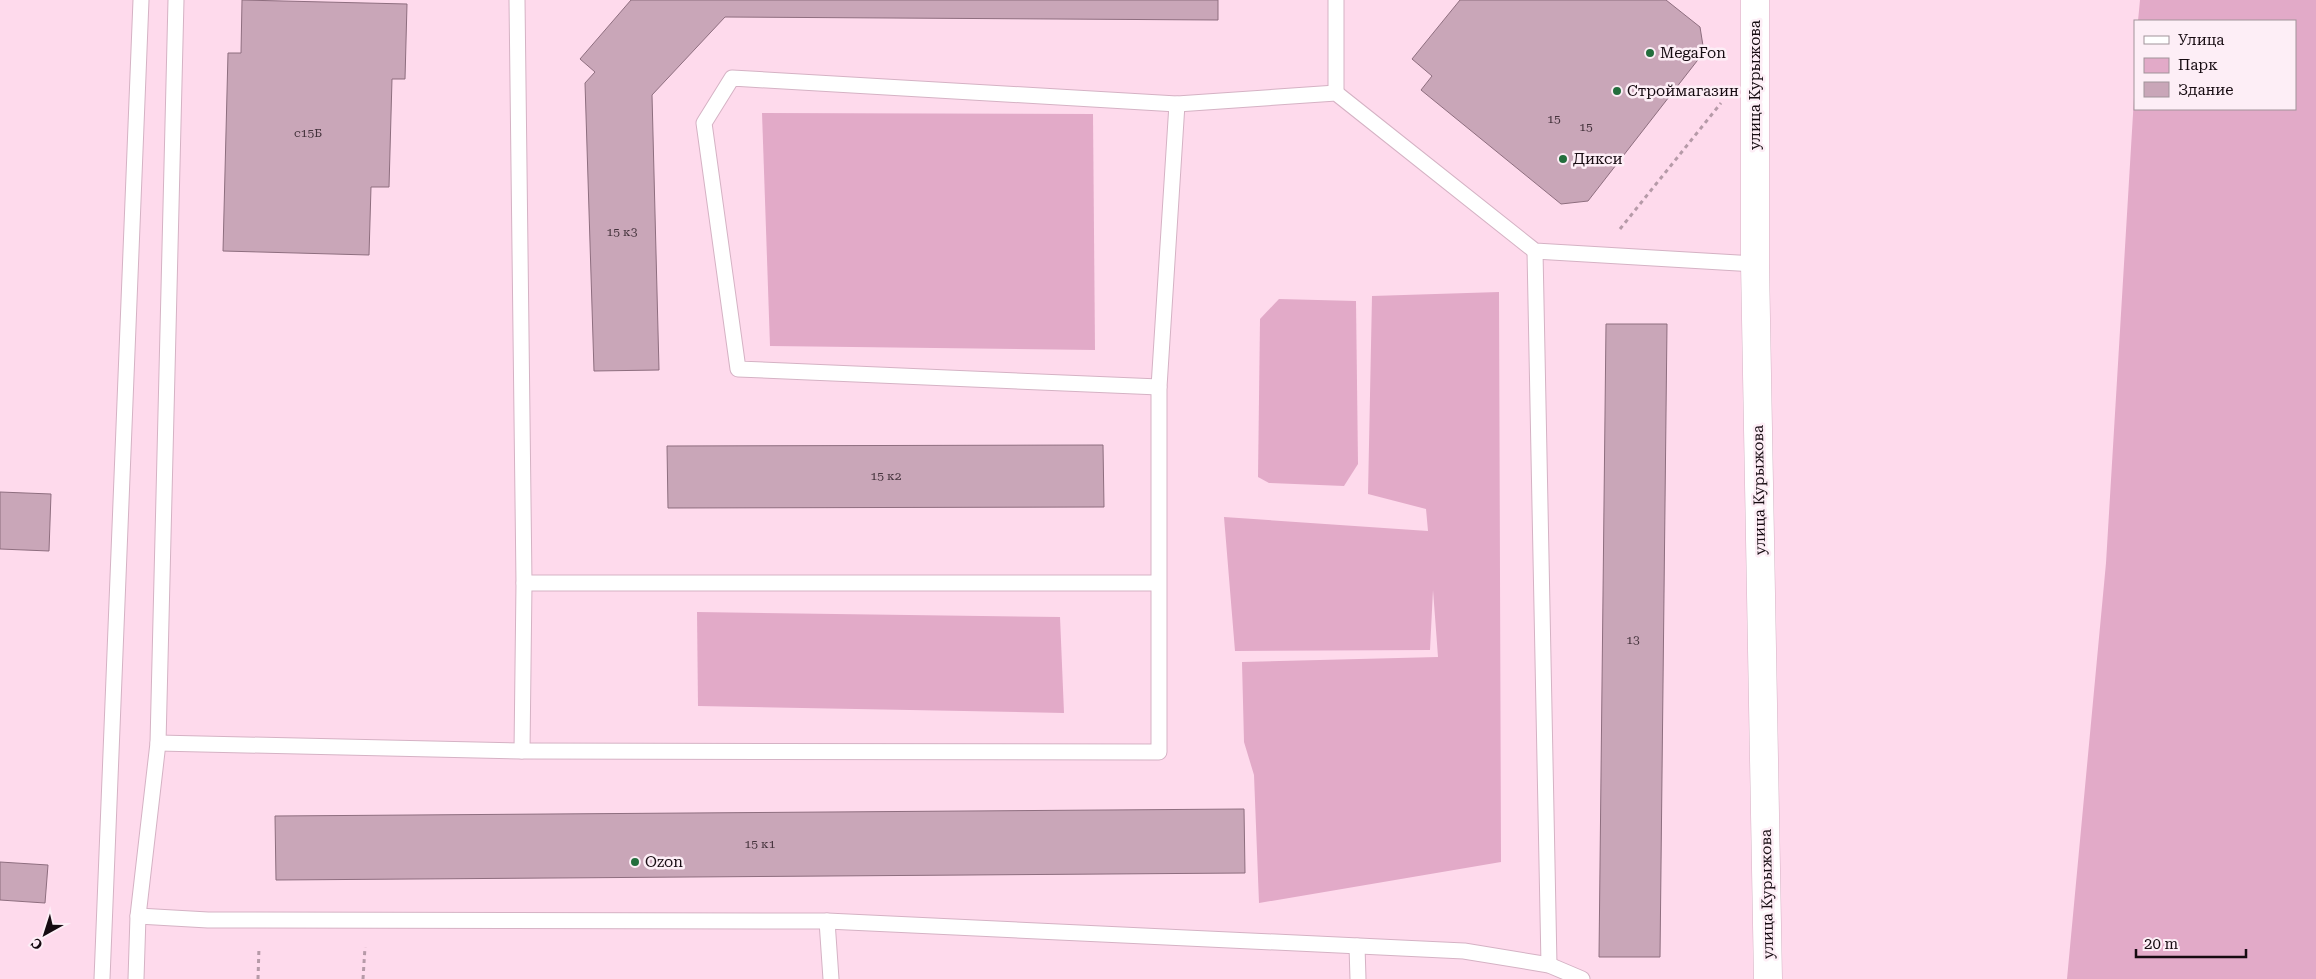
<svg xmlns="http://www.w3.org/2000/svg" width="2316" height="979" font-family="'Roboto Serif',serif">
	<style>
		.green { fill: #e2aac8 }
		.building { fill: #c9a6b8; stroke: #8e6e7f }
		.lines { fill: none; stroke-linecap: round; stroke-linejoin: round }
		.lane-casing { stroke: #d5b2c4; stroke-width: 17 }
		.street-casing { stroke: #d5b2c4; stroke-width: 29 }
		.path { stroke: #b69aa8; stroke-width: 3; stroke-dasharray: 4 4; stroke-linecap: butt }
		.lane { stroke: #fff; stroke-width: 15 }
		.street { stroke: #fff; stroke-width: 28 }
		.poi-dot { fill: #236e3d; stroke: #fdeef6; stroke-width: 2 }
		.labels { text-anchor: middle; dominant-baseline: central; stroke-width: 5; stroke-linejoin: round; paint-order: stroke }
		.number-label { font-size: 12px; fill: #43323b }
		.poi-label { font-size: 15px; fill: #160b11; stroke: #fdeef6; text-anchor: start }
		.street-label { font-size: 15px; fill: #160b11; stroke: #fdeef6 }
	</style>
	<rect width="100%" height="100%" fill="#fedaec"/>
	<!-- green -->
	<g class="green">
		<polygon points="2140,0 2316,0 2316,979 2067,979 2106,563 2135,81 2135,109 2295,109 2295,21 2138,21"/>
		<polygon points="762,113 1093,114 1095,350 770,346"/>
		<polygon points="1499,292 1501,862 1259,903 1254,775 1244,742 1242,662 1438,657 1433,590 1430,650 1235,651 1224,517 1428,531 1426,509 1368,494 1372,296"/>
		<polygon points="1279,299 1356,301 1358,464 1344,486 1269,483 1258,477 1260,319"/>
		<polygon points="697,612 1060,617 1064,713 698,706"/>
	</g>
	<!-- building -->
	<g class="building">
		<polygon points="242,0 407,4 405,79 392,79 389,187 371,187 369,255 223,251 228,53 241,53"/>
		<polygon points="631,0 1218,0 1218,20 725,17 652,95 659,370 594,371 585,83 595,72 580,59"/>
		<polygon points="1460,0 1666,0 1700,27 1704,52 1588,201 1561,204 1421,90 1432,76 1412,59"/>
		<polygon points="1606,324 1667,324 1660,957 1599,957"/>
		<polygon points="1103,445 1104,507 668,508 667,446"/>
		<polygon points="0,492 51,494 49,551 0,549"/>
		<polygon points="1244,809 1245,873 276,880 275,816"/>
		<polygon points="0,862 48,865 45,903 0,900"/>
	</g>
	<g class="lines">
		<defs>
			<g id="lane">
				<polyline points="517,0 524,583 522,751"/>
				<polyline points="1336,93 1336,0"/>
				<polyline points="1535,251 1549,965"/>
				<polyline points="1159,387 738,369 704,123 732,78 1177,104 1336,93 1535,251 1755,264"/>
				<polyline points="524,583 1158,583"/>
				<polyline points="158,743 522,751 1159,752 1159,387 1177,104"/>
				<polyline points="138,916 208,920 827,921 1464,951 1549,965 1582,979"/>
				<polyline points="827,921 831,979"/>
				<polyline points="1357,946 1358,979"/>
				<polyline points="102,979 141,0"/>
				<polyline points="136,979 138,916 158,743 176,0"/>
			</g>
			<polyline id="street" points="1755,0 1755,264 1768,979"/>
		</defs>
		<!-- lane casing -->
		<use href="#lane" class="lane-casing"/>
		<!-- street casing -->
		<use href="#street" class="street-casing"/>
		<!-- path -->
		<g class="path">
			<polyline points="1620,229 1721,103"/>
			<polyline points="258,979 259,947"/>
			<polyline points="363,979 365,947"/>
		</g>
		<!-- lane -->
		<use href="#lane" class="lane"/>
		<!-- street -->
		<use href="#street" class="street"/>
	</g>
	<!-- markers -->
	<g class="poi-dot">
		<circle cx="1650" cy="53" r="5"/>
		<circle cx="1617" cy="91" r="5"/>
		<circle cx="1563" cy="159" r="5"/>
		<circle cx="635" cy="862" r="5"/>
	</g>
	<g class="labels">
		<!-- number labels -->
		<g class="number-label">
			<text x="1554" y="119">15</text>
			<text x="1586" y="127">15</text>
			<text x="308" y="133">с15Б</text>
			<text x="622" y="232">15 к3</text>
			<text x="886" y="476">15 к2</text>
			<text x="1633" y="640">13</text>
			<text x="760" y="844">15 к1</text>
		</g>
		<!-- poi labels -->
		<g class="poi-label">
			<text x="1660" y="53">MegaFon</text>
			<text x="1627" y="91">Строймагазин</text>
			<text x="1573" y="159">Дикси</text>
			<text x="645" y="862">Ozon</text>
		</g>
		<!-- street labels -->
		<g class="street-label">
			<text transform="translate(1755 85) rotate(-90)">улица Курыжова</text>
			<text transform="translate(1759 490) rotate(-91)">улица Курыжова</text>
			<text transform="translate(1767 894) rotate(-91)">улица Курыжова</text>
		</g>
	</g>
	<!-- legend -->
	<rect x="2134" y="20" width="162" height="90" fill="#fdeef6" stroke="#a1939a"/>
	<rect x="2144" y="36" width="25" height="8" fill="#ffffff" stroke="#a1939a"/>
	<text x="2178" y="45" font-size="15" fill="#160b11">Улица</text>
	<rect x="2144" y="58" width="25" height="15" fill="#e2aac8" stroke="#a1939a"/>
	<text x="2178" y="70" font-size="15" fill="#160b11">Парк</text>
	<rect x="2144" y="82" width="25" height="15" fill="#c9a6b8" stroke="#a1939a"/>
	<text x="2178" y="95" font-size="15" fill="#160b11">Здание</text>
	<!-- north arrow -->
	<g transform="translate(45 934) rotate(219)" stroke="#fdeef6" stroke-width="4" paint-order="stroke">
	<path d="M0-4L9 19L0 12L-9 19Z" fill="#160b11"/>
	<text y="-8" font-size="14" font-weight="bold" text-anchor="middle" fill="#160b11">С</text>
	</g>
	<!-- scale -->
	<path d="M2136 949v8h110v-8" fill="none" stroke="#160b11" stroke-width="2.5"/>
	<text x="2144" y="949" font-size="15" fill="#160b11" stroke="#fdeef6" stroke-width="4" paint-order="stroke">20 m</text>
</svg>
